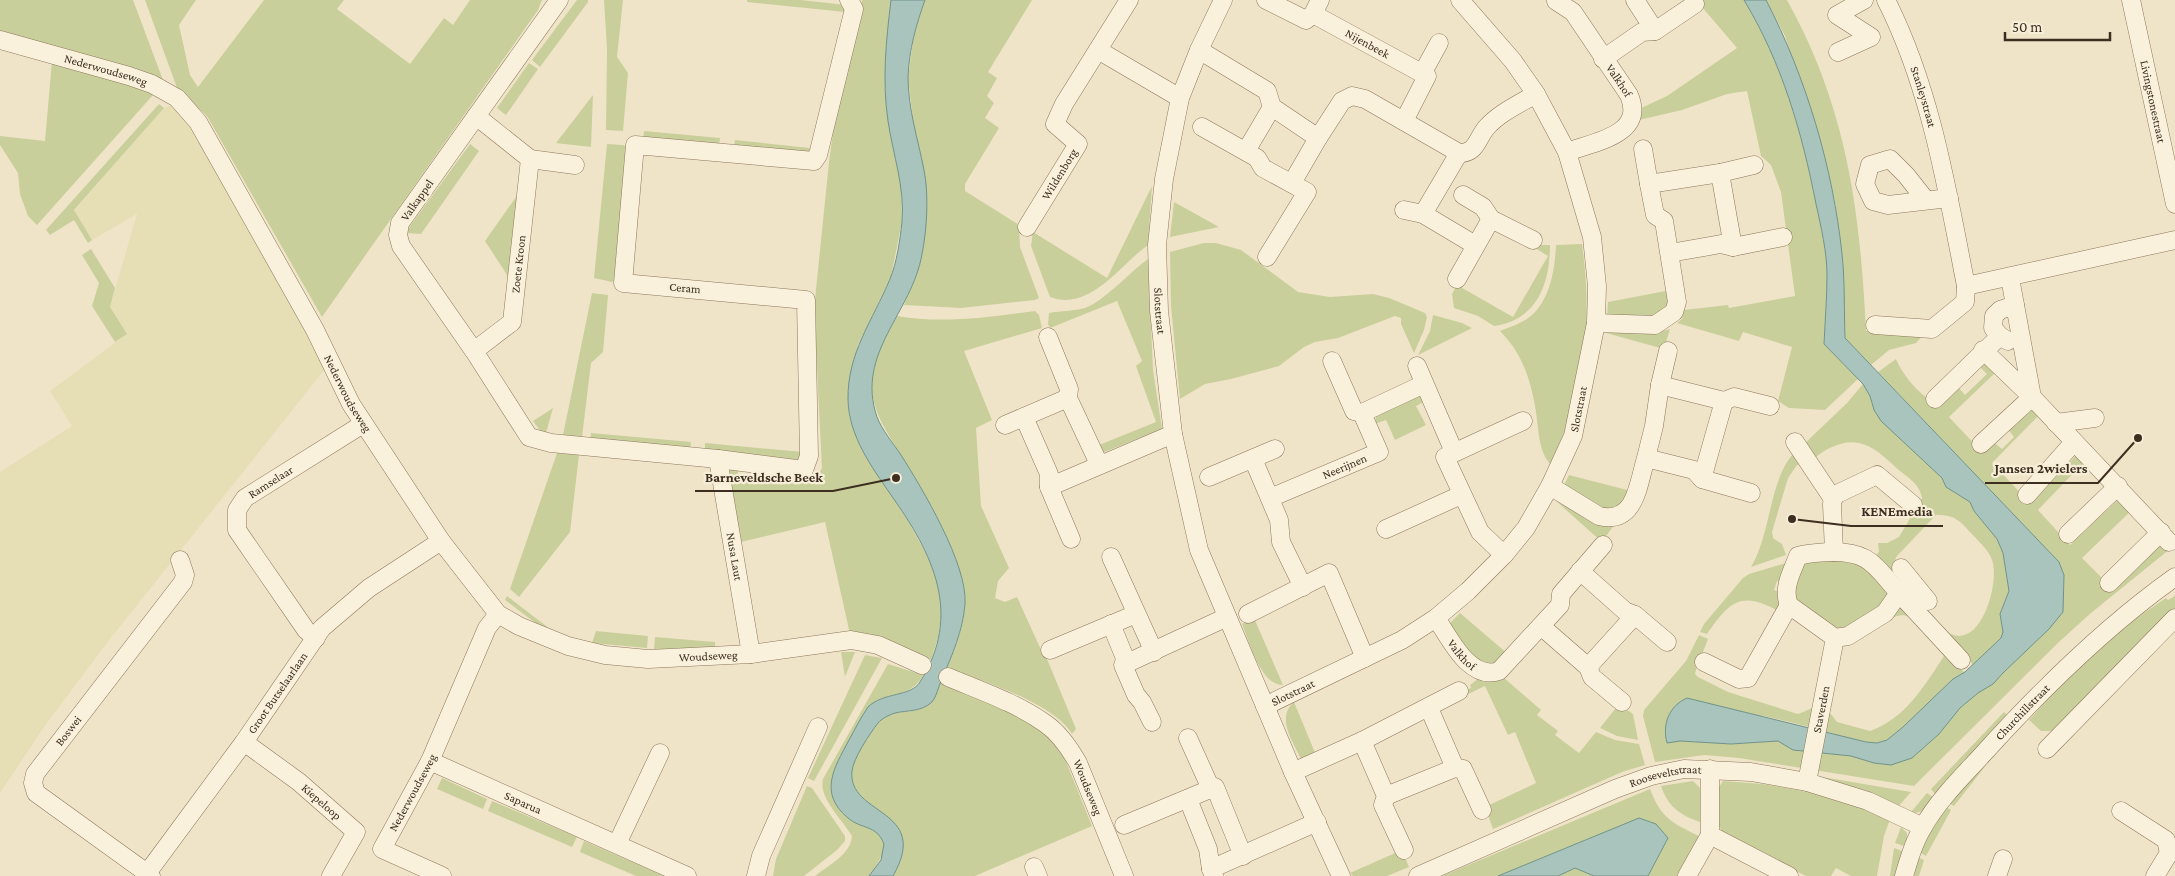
<svg xmlns="http://www.w3.org/2000/svg" width="2175" height="876" font-family="'Crimson Pro',serif">
	<style>
		.farmland { fill: #e6deb5 }
		.green { fill: #c9cf9b }
		.water { fill: #a9c4bc; stroke: #6f938a }
		.lines { fill: none; stroke-linecap: round; stroke-linejoin: round }
		.minor-casing { stroke: #8d765c; stroke-width: 19 }
		.minor { stroke: #faf1dc; stroke-width: 18 }
		.labels { text-anchor: middle; dominant-baseline: central; stroke-width: 4.5; stroke-linejoin: round; paint-order: stroke }
		.street-label { font-size: 12px; fill: #3d2e20; stroke: #f7eed8 }
		.leader { fill: none; stroke: #3d2e20; stroke-width: 2 }
		.callout-dot { fill: #3d2e20; stroke: #f7eed8; stroke-width: 2 }
		.callout-label { font-size: 14px; text-anchor: middle; font-weight: bold; fill: #3d2e20; stroke: #f7eed8; stroke-width: 4.5; stroke-linejoin: round; paint-order: stroke }
	</style>
	<rect width="100%" height="100%" fill="#f0e4c8"/>
	<!-- farmland -->
	<polygon class="farmland" points="168,106 172,106 176,109 198,139 329,364 110,639 44,727 0,793 0,472 72,426 50,391 127,334 110,307 137,214 92,240 74,211 164,108"/>
	<!-- green -->
	<g class="green">
		<polygon points="0,0 133,0 163,80 0,35"/>
		<polygon points="145,0 196,0 179,25 190,75 198,87 264,0 344,0 337,9 410,64 444,18 453,25 470,0 542,0 538,10 322,317 207,116 177,88"/>
		<polygon points="577,0 588,0 588,2 540,67 532,60"/>
		<polygon points="604,0 623,0 617,57 628,73 623,131 606,130 607,49"/>
		<polygon points="747,0 801,0 846,5 845,12 747,2"/>
		<polygon points="862,0 891,0 885,63 885,88 894,153 901,176 902,221 891,277 858,345 850,378 849,415 863,451 907,519 929,559 939,589 942,608 939,635 931,660 904,649 850,634 825,522 741,542 728,474 731,469 738,468 738,474 815,480 822,468 814,309 829,162 835,118"/>
		<polygon points="925,0 1032,0 988,72 997,78 987,96 994,103 985,118 999,128 965,184 965,191 1019,225 1020,247 1039,298 1035,300 961,308 904,305 919,267 924,172 914,129 908,78 914,34"/>
		<path d="M1696,0H1744C1782,63 1802,132 1816,204C1821,227 1827,252 1827,275C1827,298 1825,321 1824,344L1858,379L1825,410L1789,408L1778,401L1792,347L1743,332L1739,341L1677,323L1682,319L1684,310L1728,305L1729,308L1795,296L1781,192L1771,165L1761,156L1747,91L1727,94L1682,110L1639,120L1637,110L1667,96L1737,48Z"/>
		<path d="M1766,0H1787C1847,108 1860,210 1866,331L1922,333L1923,335L1916,343L1889,350L1871,365L1845,338L1842,254L1835,202L1822,151L1785,36Z"/>
		<polygon points="52,61 148,91 153,95 37,225 28,216 20,194 18,173 0,145 0,136 45,141"/>
		<polygon points="529,63 538,69 506,115 497,108"/>
		<polygon points="593,95 591,147 556,143"/>
		<polygon points="159,104 164,108 74,210 92,240 88,243 74,220 50,235 46,230"/>
		<polygon points="644,131 720,138 719,146 643,139"/>
		<polygon points="735,140 810,148 808,155 734,148"/>
		<polygon points="470,144 479,151 421,234 405,233"/>
		<polygon points="607,144 623,145 629,149 618,278 612,282 594,278"/>
		<path d="M1152,186L1148,245C1120,265 1090,312 1050,297L1031,246L1033,232L1107,278Z"/>
		<polygon points="521,190 509,278 485,241"/>
		<polygon points="1174,202 1219,227 1170,237"/>
		<polygon points="1204,243 1216,243 1241,250 1298,292 1330,297 1373,294 1389,298 1425,313 1427,317 1424,330 1414,353 1401,324 1401,318 1395,316 1338,338 1315,342 1304,347 1279,366 1231,379 1205,384 1180,399 1171,306 1170,252"/>
		<path d="M1582,244C1590,301 1589,363 1569,419C1564,434 1556,449 1551,465C1537,450 1539,426 1535,406C1530,377 1521,352 1500,331C1510,327 1523,323 1532,315C1550,299 1555,269 1556,245Z"/>
		<path d="M1538,245H1550C1550,284 1537,320 1494,326L1478,316L1454,308L1452,294L1457,285L1513,317L1548,256L1535,248Z"/>
		<polygon points="91,249 115,288 110,307 127,334 115,342 92,306 99,283 82,255"/>
		<path d="M1148,259L1153,370L1162,429L1102,453L1099,445L1156,422L1136,366L1142,361L1117,301L1050,328L1048,324L1049,313C1061,311 1074,311 1085,308C1103,302 1130,272 1148,259Z"/>
		<polygon points="1671,290 1671,303 1656,318 1607,316 1608,302"/>
		<polygon points="592,293 608,295 603,352 591,363 582,437 563,435"/>
		<path d="M1035,311L1039,315L1042,328L964,351L992,420L976,428L981,506L1009,568L998,581L995,598L1005,602L1017,597L1042,652L1045,654L1076,729L1072,734C1054,703 981,681 947,667C956,647 965,624 965,601C965,559 922,488 899,452C885,429 870,408 872,379C873,356 886,335 897,316C944,324 988,317 1035,311Z"/>
		<polygon points="1433,315 1462,323 1472,328 1418,355 1430,331"/>
		<polygon points="1607,329 1650,334 1670,329 1664,349 1606,333"/>
		<path d="M1896,359C1904,377 1920,396 1938,404L1957,386L1965,395L1987,374L1978,365L1984,359L1996,372L1949,417L1981,451L1992,441L2002,449L2014,437L2006,427L2031,403L2041,413L1992,463L2031,504L2079,452L2086,460L2038,510L2070,545L2121,497L2133,509L2082,558L2113,589L2152,553L2154,544L2158,541L2170,549L2091,613L2060,641L1914,786L1739,758L1704,755L1655,762L1643,716L1644,710L1686,661L1699,635L1708,639L1696,670L1695,674L1698,677L1728,692L1798,714L1815,707L1810,727L1764,716L1680,741L1731,744L1778,741L1794,750L1851,756L1874,763L1912,758L1939,734L1960,708L1978,693L1993,684L2063,596L2064,575L2059,562L1878,372Z"/>
		<path d="M1863,384L1870,396L1874,410L1942,478L1946,487L1970,502L1974,511L1997,539L2003,553L2009,591L2000,614L2003,632L2001,638L1973,665L1906,593L1910,589C1920,601 1938,628 1951,634C1982,648 2000,581 1992,560C1989,550 1978,541 1971,533C1959,520 1955,515 1936,515L1896,557L1894,570L1903,584L1873,558L1879,552L1878,543H1887L1899,537L1922,498C1920,485 1909,478 1900,471C1879,452 1862,433 1832,447C1822,452 1817,454 1812,464L1801,447L1847,403Z"/>
		<polygon points="1421,394 1427,400 1416,406 1426,425 1395,440 1386,420 1375,424 1376,416"/>
		<polygon points="553,408 546,433 542,433 533,421"/>
		<polygon points="591,433 691,442 690,450 590,441"/>
		<polygon points="705,443 803,452 801,460 705,451"/>
		<path d="M1797,450L1802,464L1797,465L1788,478L1772,532L1773,538L1782,544L1786,555L1751,567C1772,532 1769,475 1797,450Z"/>
		<polygon points="557,453 579,455 570,532 519,597 510,589"/>
		<polygon points="1569,475 1631,491 1623,504 1606,510 1563,487"/>
		<polygon points="1556,501 1596,523 1614,525 1602,542"/>
		<polygon points="1853,557 1888,590 1888,600 1852,629 1836,631 1799,607 1791,588 1803,561"/>
		<path d="M1786,563L1782,580L1777,581L1774,590L1781,592L1780,612C1741,590 1730,601 1707,634L1700,632L1704,624L1743,578L1749,574Z"/>
		<polygon points="507,596 550,629 549,633 505,600"/>
		<polygon points="2175,596 2175,610 2056,731 2041,731 2029,720 2075,669 2129,623 2166,598 2168,600"/>
		<path d="M1898,602L1965,673C1938,686 1903,741 1876,743C1859,744 1840,735 1824,731L1831,703L1830,713L1837,722L1870,731C1905,719 1925,685 1944,656L1910,617C1899,612 1892,618 1882,625Z"/>
		<polygon points="1460,613 1509,655 1502,662 1488,665 1473,658 1449,624"/>
		<path d="M1254,618L1283,685C1261,686 1249,641 1242,624Z"/>
		<polygon points="596,631 648,636 647,648 592,643"/>
		<polygon points="655,637 715,642 715,648 654,649"/>
		<polygon points="841,652 855,652 845,677"/>
		<polygon points="865,655 882,658 814,781 808,778"/>
		<path d="M888,664L923,675C912,700 881,690 866,710L841,811C866,837 907,825 869,876H815C829,865 851,854 852,836C843,820 818,798 823,779Z"/>
		<polygon points="1503,677 1541,710 1537,715 1558,731 1555,735 1579,753 1596,732 1615,740 1639,744 1645,765 1622,772 1493,829 1485,807 1536,783 1515,732 1508,735 1485,686 1464,696 1461,692 1471,688 1470,685 1478,679 1492,681"/>
		<path d="M940,682L980,698L1045,730L1063,754L1092,826L975,876H893C931,810 843,814 852,769C854,757 871,731 878,722C881,719 887,716 891,714C897,712 904,712 910,711C929,709 935,699 940,682Z"/>
		<path d="M1294,702L1316,755L1302,761C1294,743 1275,718 1294,702Z"/>
		<polygon points="1619,704 1633,714 1638,740 1617,736 1600,728"/>
		<polygon points="2004,712 2007,715 1936,795 1931,789"/>
		<polygon points="1993,754 1994,755 1954,806 1948,803"/>
		<polygon points="1822,777 1911,792 1897,808"/>
		<polygon points="442,778 487,799 483,809 437,789"/>
		<path d="M1693,781L1700,788V822C1680,815 1668,807 1661,786Z"/>
		<polygon points="1723,781 1762,784 1838,797 1890,819 1884,836 1877,876 1851,876 1836,868 1831,876 1806,876 1725,836 1719,826 1717,790"/>
		<polygon points="807,786 812,788 845,836 845,841 837,850 804,876 773,876 776,859"/>
		<path d="M1650,789C1661,818 1672,823 1699,836L1678,876H1648L1668,838L1639,818L1498,876H1442Z"/>
		<path d="M1927,793L1934,798C1928,807 1922,815 1911,812Z"/>
		<polygon points="492,801 577,837 572,847 488,811"/>
		<polygon points="1945,806 1951,810 1926,856 1919,852"/>
		<polygon points="1901,827 1907,833 1907,847 1895,843"/>
		<polygon points="584,841 664,876 636,876 580,852"/>
		<polygon points="1894,848 1905,852 1898,876 1890,876"/>
		<polygon points="1402,850 1409,867 1387,876 1353,876 1350,873"/>
		<polygon points="1917,857 1924,860 1919,876 1911,876"/>
		<polygon points="1575,868 1594,876 1558,876"/>
	</g>
	<!-- water -->
	<g class="water">
		<path d="M891,0H925C916,25 909,50 908,77C908,109 918,139 924,170C929,194 927,230 922,254C912,313 855,353 877,417C882,430 893,443 901,455C922,488 968,565 965,604C963,631 952,655 942,679C938,687 937,696 932,702C921,712 908,710 895,713C889,715 881,719 878,723C870,733 853,759 852,771C847,816 932,808 893,876H869L881,860L884,844C876,824 862,830 848,818C818,793 834,768 849,740C855,729 861,717 868,707C883,692 911,697 920,682C963,614 933,554 891,495C871,466 849,436 848,400C847,353 873,320 890,279C897,262 900,240 902,222C905,187 893,155 888,121C882,80 886,41 891,0Z"/>
		<path d="M1744,0H1766C1806,77 1833,168 1842,254C1845,282 1844,310 1845,338L2059,562L2064,575L2063,612L2049,629L2003,673L1993,684L1978,693L1960,708L1939,734L1912,758L1891,765L1874,763L1851,756L1793,750L1778,741L1731,744L1680,741L1667,743C1662,724 1669,706 1687,698L1866,742L1877,743L1887,740L1903,727L1953,679L1965,672L2001,638L2003,632L2000,614L2009,591L2003,553L1997,539L1974,511L1970,502L1946,487L1942,478L1881,421L1874,410L1870,396L1863,384L1824,344C1825,321 1827,298 1827,275C1827,252 1821,227 1816,204C1802,132 1782,63 1744,0Z"/>
		<polygon points="1639,818 1656,824 1668,838 1648,876 1594,876 1575,868 1558,876 1498,876"/>
	</g>
	<g class="lines">
		<defs>
			<g id="minor">
				<polyline points="559,0 400,223 398,235 401,246 474,351 529,437 551,443 718,459 804,470 809,456 806,300 623,283 635,145 814,161 818,155 854,9 849,0"/>
				<path id="s1" d="M1223,0L1199,50L1180,98L1164,179L1157,245L1159,311L1173,434L1199,550L1293,772L1341,876"/>
				<polyline points="1266,0 1306,20 1313,14 1320,0"/>
				<path id="s2" d="M1558,0L1556,1L1573,12L1629,95C1646,135 1594,142 1567,152"/>
				<polyline points="1635,0 1655,31"/>
				<path id="s3" d="M1886,0C1931,89 1947,189 1966,286L2175,240"/>
				<path id="s4" d="M2131,0L2175,204"/>
				<path id="s5" d="M1313,14L1427,76L1404,121"/>
				<path id="s6" d="M0,40L129,76L152,84L177,98L198,122L315,330L351,404L441,541L498,614L519,626L568,646L605,655L648,659L751,654L851,640L878,645L922,665"/>
				<polyline points="1098,50 1180,98"/>
				<polyline points="1199,50 1267,91 1272,107 1318,138"/>
				<polyline points="1838,52 1871,37 1837,15 1864,0"/>
				<polyline points="1603,59 1642,32 1655,31 1695,4"/>
				<polyline points="1422,74 1439,43"/>
				<polyline points="1202,127 1257,158 1263,168 1307,192 1267,257"/>
				<polyline points="1643,149 1649,184"/>
				<polyline points="1246,151 1272,107"/>
				<polyline points="530,159 575,165"/>
				<polyline points="1720,173 1733,247"/>
				<path d="M1292,183L1318,138L1342,101L1352,96L1365,99L1459,153C1476,154 1477,139 1486,128C1499,113 1519,104 1536,94"/>
				<polyline points="1463,195 1483,207 1491,219 1533,240"/>
				<polyline points="1925,199 1906,175 1890,159 1870,165 1865,184 1873,201 1888,205 1949,198"/>
				<polyline points="1404,210 1423,214 1475,245"/>
				<polyline points="1423,214 1459,153"/>
				<path id="s7" d="M1027,227L1078,144L1055,124L1064,104L1129,0"/>
				<polyline points="1670,253 1721,244 1733,247 1783,237"/>
				<polyline points="2010,278 2032,397 2169,542"/>
				<polyline points="1457,279 1491,219"/>
				<polyline points="1596,323 1655,325 1674,312 1677,302 1664,221 1655,215 1649,184 1720,173 1754,165"/>
				<polyline points="1875,325 1932,329 1965,302 1966,286"/>
				<polyline points="1048,337 1069,389 1068,398 1099,464"/>
				<polyline points="2008,341 2000,336 1993,328 1994,316 2000,310 2015,305"/>
				<path id="s8" d="M474,351L512,322L530,159L476,116"/>
				<polyline points="1332,361 1354,411 1362,413 1424,384"/>
				<polyline points="1417,366 1454,452"/>
				<polyline points="1660,385 1668,351"/>
				<polyline points="1935,399 2000,336"/>
				<polyline points="1724,401 1734,397 1770,406"/>
				<polyline points="1024,417 1049,474 1049,487 1071,539"/>
				<polyline points="2056,423 2095,418"/>
				<polyline points="1005,425 1068,398"/>
				<polyline points="1795,442 1833,499"/>
				<polyline points="1981,444 2032,397 1983,350"/>
				<path id="s9" d="M718,459L751,654"/>
				<polyline points="1253,459 1279,520 1281,542 1303,587"/>
				<polyline points="1209,477 1275,449"/>
				<polyline points="1702,479 1751,493"/>
				<path d="M1550,486L1599,516C1636,525 1638,484 1646,458L1694,470L1702,479L1724,401L1660,385L1654,426L1646,458"/>
				<polyline points="1049,487 1173,434"/>
				<polyline points="2027,495 2074,442"/>
				<path id="s10" d="M1270,498L1379,452L1362,413"/>
				<polyline points="1386,529 1461,495"/>
				<polyline points="2068,534 2118,486"/>
				<polyline points="1834,552 1832,504 1833,499 1837,494 1877,475 1913,505"/>
				<polyline points="1504,555 1480,532 1445,457 1523,421"/>
				<polyline points="1111,557 1154,652"/>
				<polyline points="1901,568 1928,601"/>
				<polyline points="1580,571 1625,611 1635,615 1667,642"/>
				<polyline points="1913,583 1899,593 1961,660"/>
				<polyline points="2109,583 2161,532"/>
				<polyline points="1248,614 1329,573 1365,658"/>
				<path id="s11" d="M1436,618C1450,638 1469,681 1499,671L1560,605L1561,594L1603,545"/>
				<polyline points="1111,624 1127,663"/>
				<polyline points="1542,627 1588,667 1592,677 1622,702"/>
				<path id="s12" d="M316,638L306,630L237,530V510L245,498L363,424"/>
				<polyline points="1050,650 1136,614"/>
				<polyline points="1704,662 1739,679 1748,678 1789,605"/>
				<polyline points="1588,667 1635,615"/>
				<path id="s13" d="M948,677C981,691 1017,703 1046,724C1059,733 1070,749 1078,763L1124,876"/>
				<path id="s14" d="M1265,706L1402,640L1436,618L1468,591L1504,555L1526,528L1550,486L1573,436L1596,323L1597,286L1592,237L1567,152L1536,94L1513,61L1460,0"/>
				<polyline points="1429,708 1455,768"/>
				<polyline points="1152,722 1142,702 1136,695 1123,665 1227,617"/>
				<polyline points="1188,738 1211,789"/>
				<polyline points="1362,741 1386,796 1383,805 1404,850"/>
				<path id="s15" d="M244,742L299,782L356,832L331,876"/>
				<polyline points="2047,749 2175,618"/>
				<path id="s16" d="M430,761L687,876"/>
				<polyline points="1293,772 1362,741 1459,691"/>
				<path id="s17" d="M1807,782L1835,638L1848,636L1885,613L1899,593C1874,565 1870,551 1829,552C1818,553 1809,553 1798,556C1792,572 1782,588 1789,605L1835,638"/>
				<polyline points="1386,796 1455,768 1463,769 1482,810"/>
				<polyline points="1188,799 1208,849 1211,869 1214,876"/>
				<polyline points="2121,811 2166,840 2169,853 2155,876"/>
				<polyline points="1124,825 1215,787 1243,856"/>
				<polyline points="1710,835 1789,876"/>
				<polyline points="617,844 660,753"/>
				<polyline points="1034,867 1038,876"/>
				<polyline points="1211,869 1317,822"/>
				<path id="s18" d="M145,876L244,742L322,628L369,588L441,541"/>
				<path id="s19" d="M151,876L36,793L33,783L35,774L183,582L185,575L180,560"/>
				<path id="s20" d="M442,876L382,849L430,761L487,628L498,614"/>
				<polyline points="756,876 761,856 818,727"/>
				<path id="s21" d="M1418,876L1615,789L1651,776L1684,769L1751,772L1807,782L1868,801L1923,827"/>
				<polyline points="1687,876 1710,835 1710,769"/>
				<path id="s22" d="M1904,876C1909,859 1914,842 1923,827C1939,799 1962,777 1983,754C2040,691 2106,626 2175,577"/>
				<polyline points="1997,876 2003,859"/>
			</g>
		</defs>
		<!-- minor casing -->
		<use href="#minor" class="minor-casing"/>
		<!-- minor -->
		<use href="#minor" class="minor"/>
	</g>
	<g class="labels">
		<!-- street labels -->
		<g class="street-label">
			<text stroke="none"><textPath href="#s5" startOffset="62">Nijenbeek</textPath></text>
			<text stroke="none"><textPath href="#s6" startOffset="110">Nederwoudseweg</textPath></text>
			<text stroke="none"><textPath href="#s2" startOffset="105">Valkhof</textPath></text>
			<text stroke="none"><textPath href="#s3" startOffset="104">Stanleystraat</textPath></text>
			<text stroke="none"><textPath href="#s4" startOffset="104">Livingstonestraat</textPath></text>
			<text stroke="none"><textPath href="#s7" startOffset="62">Wildenborg</textPath></text>
			<text transform="translate(417 200) rotate(-55)">Valkappel</text>
			<text stroke="none"><textPath href="#s8" startOffset="106">Zoete Kroon</textPath></text>
			<text transform="translate(685 288) rotate(5)">Ceram</text>
			<text stroke="none"><textPath href="#s1" startOffset="322">Slotstraat</textPath></text>
			<text stroke="none"><textPath href="#s6" startOffset="529">Nederwoudseweg</textPath></text>
			<text stroke="none"><textPath href="#s14" startOffset="451">Slotstraat</textPath></text>
			<text stroke="none"><textPath href="#s10" startOffset="81">Neerijnen</textPath></text>
			<text stroke="none"><textPath href="#s12" startOffset="199">Ramselaar</textPath></text>
			<text stroke="none"><textPath href="#s9" startOffset="99">Nusa Laut</textPath></text>
			<text stroke="none"><textPath href="#s11" startOffset="45">Valkhof</textPath></text>
			<text stroke="none"><textPath href="#s6" startOffset="1015">Woudseweg</textPath></text>
			<text stroke="none"><textPath href="#s18" startOffset="226">Groot Butselaarlaan</textPath></text>
			<text stroke="none"><textPath href="#s14" startOffset="31">Slotstraat</textPath></text>
			<text stroke="none"><textPath href="#s17" startOffset="74">Staverden</textPath></text>
			<text stroke="none"><textPath href="#s22" startOffset="205">Churchillstraat</textPath></text>
			<text stroke="none"><textPath href="#s19" startOffset="216">Boswei</textPath></text>
			<text stroke="none"><textPath href="#s21" startOffset="268">Rooseveltstraat</textPath></text>
			<text stroke="none"><textPath href="#s13" startOffset="186">Woudseweg</textPath></text>
			<text stroke="none"><textPath href="#s20" startOffset="130">Nederwoudseweg</textPath></text>
			<text stroke="none"><textPath href="#s15" startOffset="98">Kiepeloop</textPath></text>
			<text stroke="none"><textPath href="#s16" startOffset="102">Saparua</textPath></text>
		</g>
	</g>
	<!-- callouts -->
	<path class="leader" d="M2138 438L2098 483H1985M896 478L833 491H695M1792 519L1851 526H1943"/>
	<g class="callout-dot">
		<circle cx="2138" cy="438" r="5"/>
		<circle cx="896" cy="478" r="5"/>
		<circle cx="1792" cy="519" r="5"/>
	</g>
	<g class="callout-label">
		<text x="2041" y="473">Jansen 2wielers</text>
		<text x="764" y="482">Barneveldsche Beek</text>
		<text x="1897" y="516">KENEmedia</text>
	</g>
	<!-- scale -->
	<path d="M2005 32v8h105v-8" fill="none" stroke="#3d2e20" stroke-width="2.5"/>
	<text x="2012" y="32" font-size="15" fill="#3d2e20" stroke="#f7eed8" stroke-width="4" paint-order="stroke">50 m</text>
</svg>
